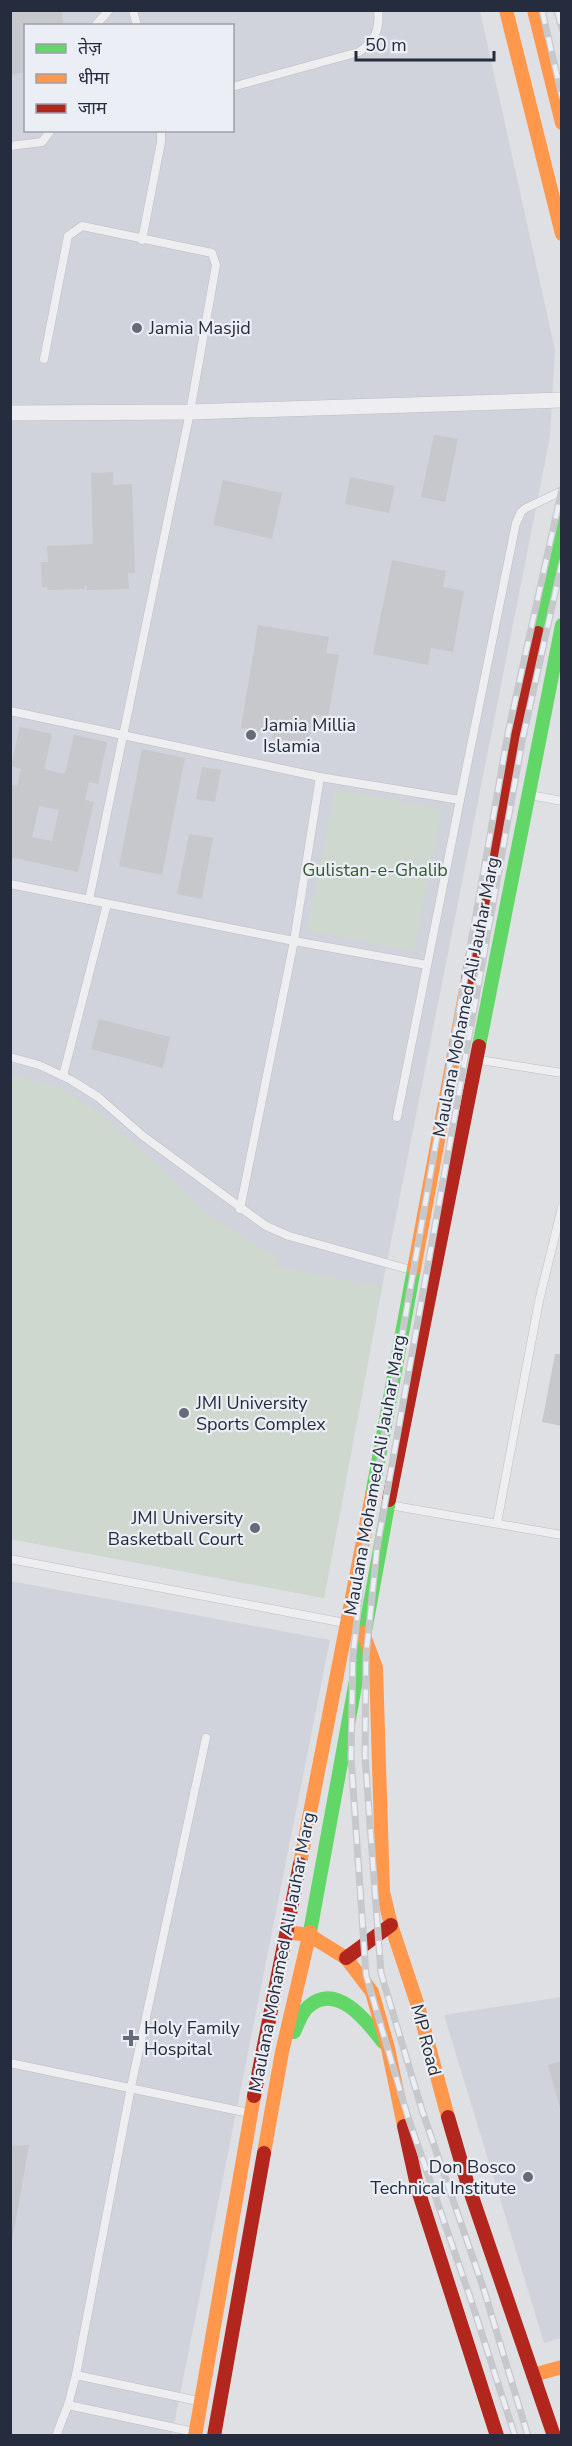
<svg xmlns="http://www.w3.org/2000/svg" width="572" height="2446" font-family="'Nunito Sans','Noto Sans Devanagari',sans-serif">
	<style>
		.built { fill: #d0d3db; fill-rule: evenodd }
		.green { fill: #ced8cf }
		.building { fill: #c7c8cc; fill-rule: evenodd }
		.lines { fill: none; stroke-linecap: round; stroke-linejoin: round }
		.lane-casing { stroke: #bdbec2; stroke-width: 9 }
		.street-casing { stroke: #bdbec2; stroke-width: 16 }
		.lane { stroke: #eeeef1; stroke-width: 8 }
		.street { stroke: #eeeef1; stroke-width: 15 }
		.fast { stroke: #63d668; stroke-width: 14 }
		.slow { stroke: #ff974d; stroke-width: 14 }
		.jam { stroke: #b3261e; stroke-width: 14 }
		.rail-casing { stroke: #c7c8cc; stroke-width: 7 }
		.rail { stroke: #ebeef4; stroke-width: 4.5; stroke-dasharray: 14; stroke-linecap: butt }
		.poi-dot { fill: #666b77; stroke: #ebeef4; stroke-width: 2 }
		.labels { text-anchor: middle; dominant-baseline: central; stroke-width: 4.5; stroke-linejoin: round; paint-order: stroke }
		.poi-label { font-size: 18px; fill: #252c3d; stroke: #ebeef4; text-anchor: start }
		.park-label { font-size: 18px; fill: #365932; stroke: #ebeef4 }
		.street-label { font-size: 18px; fill: #252c3d; stroke: #ebeef4 }
	</style>
	<rect width="100%" height="100%" fill="#dfe0e4"/>
	<!-- built -->
	<g class="built">
		<path d="M10,11H480L555,350L550,437L382,1287L324,1598L11,1539ZM26,26H232V130H26Z"/>
		<polygon points="10,1581 330,1640 172,2435 11,2435"/>
		<polygon points="561,1997 561,2338 544,2343 444,2015"/>
	</g>
	<!-- green -->
	<g class="green">
		<polygon points="335,789 442,809 414,952 307,930"/>
		<polygon points="11,1075 61,1088 100,1113 150,1159 204,1213 278,1257 276,1266 382,1287 324,1598 11,1539"/>
	</g>
	<!-- building -->
	<g class="building">
		<polygon points="10,10 61,10 64,26 26,26 26,72 10,75"/>
		<polygon points="434,435 458,439 445,502 421,497"/>
		<polygon points="113,472 113,485 132,484 135,573 128,573 129,589 87,590 87,586 84,586 85,589 47,590 47,587 42,587 41,562 48,562 47,546 93,544 91,473"/>
		<polygon points="350,477 395,486 389,513 345,504"/>
		<polygon points="223,480 282,493 272,539 213,525"/>
		<polygon points="392,560 446,571 443,587 464,591 453,652 431,648 428,665 373,654"/>
		<polygon points="258,625 329,637 326,653 339,655 328,717 313,714 308,744 272,738 275,724 266,722 264,732 241,728"/>
		<path d="M20,727L52,734L44,769L65,774L74,735L107,742L98,784L89,782L85,800L94,802L78,872L10,857V785L17,786L21,769L11,766ZM39,806L59,810L52,841L32,837Z"/>
		<polygon points="142,749 185,758 162,875 119,866"/>
		<polygon points="202,767 221,770 215,802 196,799"/>
		<polygon points="189,834 213,838 202,899 177,894"/>
		<polygon points="99,1019 170,1037 163,1068 91,1049"/>
		<polygon points="555,1354 562,1354 562,1426 542,1422"/>
		<polygon points="562,2061 562,2112 561,2112 548,2065"/>
		<polygon points="29,2145 12,2242 10,2242 10,2146"/>
	</g>
	<g class="lines">
		<defs>
			<g id="lane">
				<polyline points="133,10 137,26"/>
				<polyline points="95,26 109,10"/>
				<path d="M232,87L359,52C375,41 380,30 378,10"/>
				<polyline points="10,146 42,142 51,130"/>
				<polyline points="142,240 161,142 161,130"/>
				<polyline points="44,359 68,236 82,226 212,253 216,265 190,412 89,900"/>
				<polyline points="10,711 320,777 460,800 516,523 521,512 526,508 562,491"/>
				<polyline points="530,795 562,801"/>
				<polyline points="10,884 294,941 427,965"/>
				<polyline points="10,1057 39,1065 71,1080 98,1097 143,1136 266,1226 289,1236 411,1270"/>
				<polyline points="480,1060 562,1073"/>
				<polyline points="63,1076 107,904"/>
				<polyline points="397,1117 460,800"/>
				<polyline points="240,1209 294,941 320,777"/>
				<polyline points="389,1505 562,1535"/>
				<polyline points="497,1523 539,1301 562,1207"/>
				<polyline points="10,1559 345,1623"/>
				<polyline points="10,2063 249,2113"/>
				<polyline points="76,2375 198,2401"/>
				<polyline points="68,2405 194,2432"/>
				<polyline points="56,2436 68,2405 76,2375 131,2087 206,1738"/>
			</g>
			<polyline id="street" points="10,413 190,412 562,400"/>
		</defs>
		<!-- lane casing -->
		<use href="#lane" class="lane-casing"/>
		<!-- street casing -->
		<use href="#street" class="street-casing"/>
		<!-- lane -->
		<use href="#lane" class="lane"/>
		<!-- street -->
		<use href="#street" class="street"/>
		<!-- fast -->
		<g class="fast">
			<polyline points="538,633 562,515"/>
			<polyline points="479,1046 562,625"/>
			<polyline points="372,1495 414,1269"/>
			<polyline points="310,1932 389,1500"/>
			<path d="M294,2032C298,2024 301,2013 308,2007C336,1981 367,2021 383,2042"/>
		</g>
		<!-- slow -->
		<g class="slow">
			<polyline points="506,10 562,234"/>
			<polyline points="534,10 562,123"/>
			<polyline points="414,1269 468,979"/>
			<polyline points="363,1633 376,1668 383,1892 391,1925 418,2006 448,2117"/>
			<polyline points="300,1864 372,1495"/>
			<polyline points="294,1933 309,1935 346,1958 372,1992 388,2048 404,2126"/>
			<polyline points="264,2153 282,2052 310,1932"/>
			<polyline points="533,2375 562,2367"/>
			<polyline points="195,2436 254,2096"/>
		</g>
		<!-- jam -->
		<g class="jam">
			<polyline points="468,979 538,633"/>
			<polyline points="389,1500 479,1046"/>
			<polyline points="346,1958 391,1925"/>
			<polyline points="254,2096 300,1864"/>
			<polyline points="448,2117 467,2182 554,2436"/>
			<polyline points="404,2126 418,2190 497,2436"/>
			<polyline points="214,2436 264,2153"/>
		</g>
		<defs>
			<g id="rail">
				<polyline points="542,10 562,97"/>
				<polyline points="557,10 562,29"/>
				<polyline points="515,2436 469,2294 407,2114 366,1975 351,1757 353,1655 365,1546 508,733 562,489"/>
				<polyline points="528,2436 484,2290 422,2110 381,1973 365,1756 366,1656 377,1548 523,737 562,562"/>
			</g>
		</defs>
		<!-- rail casing -->
		<use href="#rail" class="rail-casing"/>
		<!-- rail -->
		<use href="#rail" class="rail"/>
	</g>
	<!-- markers -->
	<g class="poi-dot">
		<circle cx="137" cy="328" r="6"/>
		<circle cx="251" cy="735" r="6"/>
		<circle cx="184" cy="1413" r="6"/>
		<circle cx="255" cy="1528" r="6"/>
		<path d="M128 2029h6v6h6v6h-6v6h-6v-6h-6v-6h6z"/>
		<circle cx="528" cy="2177" r="6"/>
	</g>
	<g class="labels">
		<!-- poi labels -->
		<g class="poi-label">
			<text x="149" y="328">Jamia Masjid</text>
			<text x="263" y="725">Jamia Millia<tspan x="263" dy="21">Islamia</tspan></text>
			<text x="196" y="1403">JMI University<tspan x="196" dy="21">Sports Complex</tspan></text>
			<text x="243" y="1518" text-anchor="end">JMI University<tspan x="243" dy="21">Basketball Court</tspan></text>
			<text x="144" y="2028">Holy Family<tspan x="144" dy="21">Hospital</tspan></text>
			<text x="516" y="2167" text-anchor="end">Don Bosco<tspan x="516" dy="21">Technical Institute</tspan></text>
		</g>
		<!-- park labels -->
		<g class="park-label">
			<text x="375" y="870">Gulistan-e-Ghalib</text>
		</g>
		<!-- street labels -->
		<g class="street-label">
			<text transform="translate(466 997) rotate(-79)">Maulana Mohamed Ali Jauhar Marg</text>
			<text transform="translate(375 1475) rotate(-80)">Maulana Mohamed Ali Jauhar Marg</text>
			<text transform="translate(282 1952) rotate(-79)">Maulana Mohamed Ali Jauhar Marg</text>
			<text transform="translate(426 2040) rotate(75)">MP Road</text>
		</g>
	</g>
	<!-- border -->
	<rect width="572" height="2446" fill="none" stroke="#252c3d" stroke-width="24"/>
	<!-- legend -->
	<rect x="24" y="24" width="210" height="108" fill="#ebeef4" stroke="#9ca0ab" stroke-width="1.5"/>
	<rect x="36" y="44" width="30" height="9" fill="#63d668" stroke="#9ca0ab" stroke-width="1.5"/>
	<text x="78" y="54" font-size="18" fill="#252c3d">तेज़</text>
	<rect x="36" y="74" width="30" height="9" fill="#ff974d" stroke="#9ca0ab" stroke-width="1.5"/>
	<text x="78" y="84" font-size="18" fill="#252c3d">धीमा</text>
	<rect x="36" y="104" width="30" height="9" fill="#b3261e" stroke="#9ca0ab" stroke-width="1.5"/>
	<text x="78" y="114" font-size="18" fill="#252c3d">जाम</text>
	<!-- scale -->
	<path d="M356 51v9h138v-9" fill="none" stroke="#252c3d" stroke-width="3"/>
	<text x="365" y="51" font-size="18" fill="#252c3d" stroke="#ebeef4" stroke-width="4.5" paint-order="stroke">50 m</text>
</svg>
